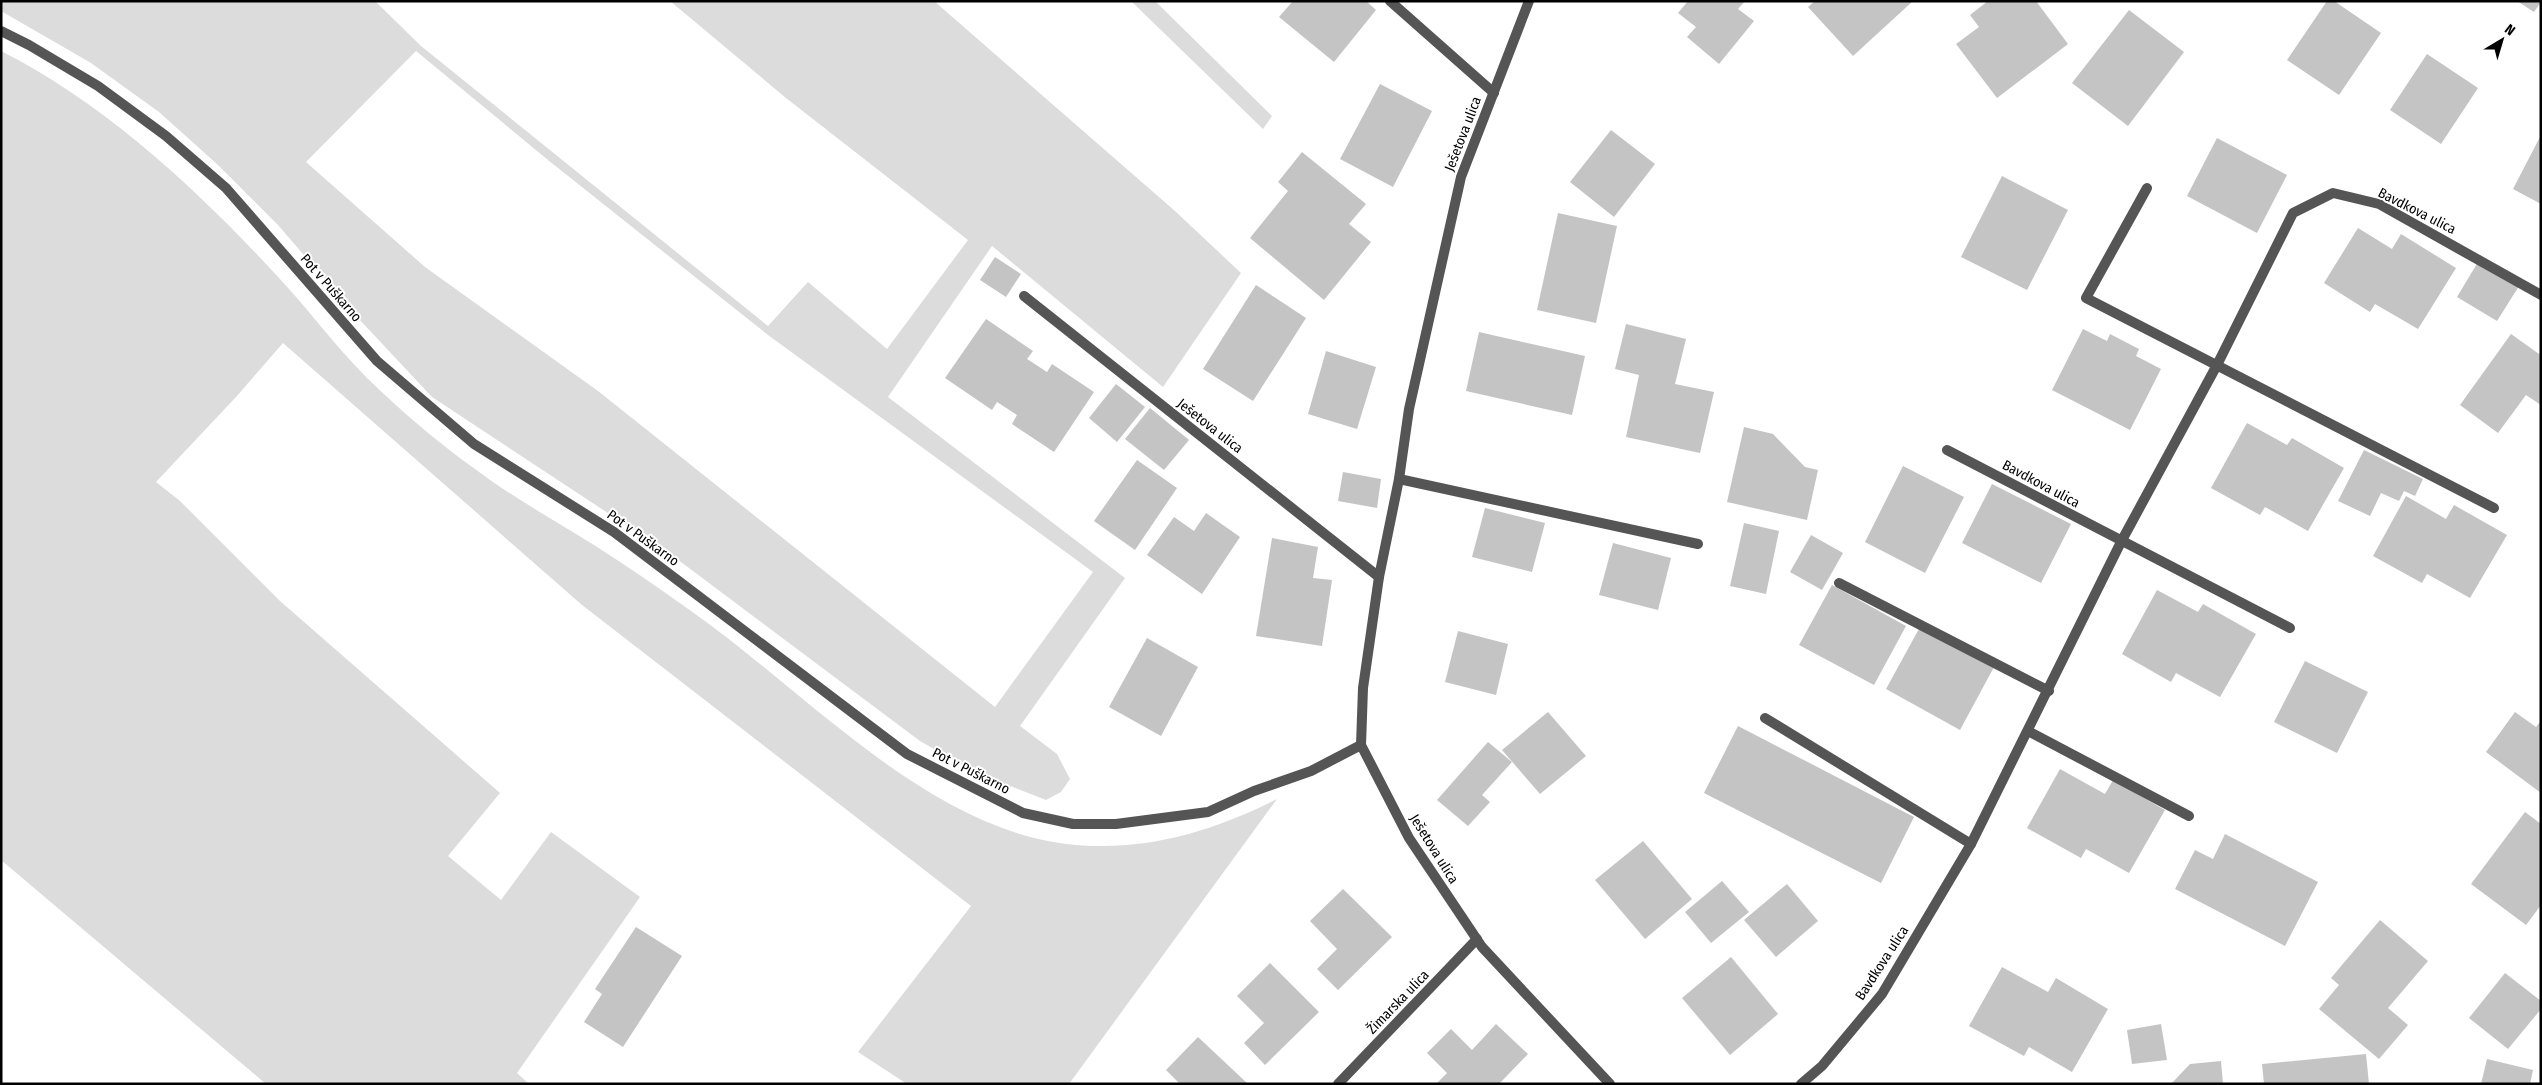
<svg xmlns="http://www.w3.org/2000/svg" width="2542" height="1085" font-family="'Fira Sans Condensed',sans-serif">
	<style>
		.green { fill: #dcdcdc; fill-rule: evenodd }
		.building { fill: #c4c4c4 }
		.lines { fill: none; stroke-linecap: round; stroke-linejoin: round }
		.minor { stroke: #555; stroke-width: 10 }
		.tertiary { stroke: #555; stroke-width: 10 }
		.labels { text-anchor: middle; dominant-baseline: central; stroke-width: 4; stroke-linejoin: round; paint-order: stroke }
		.street-label { font-size: 14px; fill: #000; stroke: #fff }
	</style>
	<rect width="100%" height="100%" fill="#fff"/>
	<!-- green -->
	<g class="green">
		<path d="M1,1H375L421,46L768,326L808,282L887,349L968,240L786,98L670,1H934L1175,211L1241,273L1163,387L992,246L888,397L1125,578L1020,726L1057,754L1070,779L1061,792L1046,800L972,771L920,741L673,556L432,397L358,318L278,225L218,165L159,112L91,63L1,11ZM416,51L548,160L768,335L1093,572L995,707L598,391L425,267L306,162Z"/>
		<polygon points="1131,1 1155,1 1272,116 1263,129"/>
		<path d="M1,51C106,104 200,192 279,278C309,310 336,347 367,378C401,411 437,442 475,469C512,497 554,520 594,545C627,566 659,588 691,611C795,684 897,796 1020,834C1108,861 1197,840 1277,799L1069,1084H907L858,1052L971,906L582,605L283,343L236,397L156,482L180,501L280,601L500,793L448,856L501,900L551,832L640,897L517,1073L529,1084H266L1,860Z"/>
	</g>
	<!-- building -->
	<g class="building">
		<polygon points="1293,1 1366,1 1376,10 1334,62 1279,17"/>
		<polygon points="1688,1 1745,1 1738,9 1754,21 1719,64 1687,37 1696,27 1678,13"/>
		<polygon points="1815,1 1913,1 1853,56 1808,7"/>
		<polygon points="1988,1 2036,1 2068,44 1997,98 1956,44 1979,27 1970,15"/>
		<polygon points="2327,1 2334,1 2381,33 2339,95 2287,60"/>
		<polygon points="2517,1 2541,1 2541,2 2534,12"/>
		<polygon points="2129,10 2184,52 2128,126 2072,83"/>
		<polygon points="2427,54 2478,88 2441,144 2390,110"/>
		<polygon points="1380,84 1432,111 1393,187 1340,159"/>
		<polygon points="1611,130 1655,164 1614,217 1570,182"/>
		<polygon points="2541,135 2541,204 2513,189"/>
		<polygon points="2217,138 2287,175 2257,233 2187,196"/>
		<polygon points="1302,152 1366,204 1349,224 1371,242 1324,300 1250,238 1288,191 1278,182"/>
		<polygon points="2002,176 2068,210 2027,290 1961,257"/>
		<polygon points="1558,213 1617,226 1596,323 1537,310"/>
		<polygon points="2358,228 2392,249 2401,234 2456,268 2418,329 2375,304 2370,312 2324,283"/>
		<polygon points="995,257 1021,274 1006,297 980,280"/>
		<polygon points="2478,262 2519,286 2497,321 2457,297"/>
		<polygon points="1256,285 1306,318 1253,401 1203,369"/>
		<polygon points="986,319 1033,351 1027,359 1047,372 1052,364 1094,392 1054,452 1012,424 1017,415 997,402 992,410 945,378"/>
		<polygon points="1626,324 1686,339 1675,384 1714,392 1700,453 1626,437 1639,375 1615,369"/>
		<polygon points="2083,329 2107,341 2110,334 2139,349 2136,356 2161,369 2130,430 2052,390"/>
		<polygon points="1479,332 1585,356 1572,415 1466,391"/>
		<polygon points="2511,334 2539,354 2541,352 2541,405 2526,395 2498,433 2460,405"/>
		<polygon points="1326,351 1376,367 1357,429 1308,414"/>
		<polygon points="1116,384 1145,407 1117,442 1089,418"/>
		<polygon points="1150,408 1189,440 1164,470 1125,439"/>
		<polygon points="2247,423 2287,445 2292,438 2344,468 2308,531 2265,507 2260,515 2211,488"/>
		<polygon points="1744,427 1773,434 1805,467 1818,470 1807,520 1727,502"/>
		<polygon points="2364,450 2423,479 2415,496 2404,491 2399,501 2381,493 2370,516 2338,501"/>
		<polygon points="1137,460 1177,488 1135,550 1094,521"/>
		<polygon points="1903,466 1964,497 1925,573 1865,542"/>
		<polygon points="1343,472 1381,479 1377,508 1338,501"/>
		<polygon points="1992,484 2071,524 2041,583 1962,543"/>
		<polygon points="2406,496 2446,519 2454,505 2507,535 2470,598 2427,574 2422,583 2373,556"/>
		<polygon points="1485,508 1545,523 1532,572 1472,557"/>
		<polygon points="1206,513 1240,537 1202,594 1147,555 1174,517 1194,531"/>
		<polygon points="1744,523 1779,531 1766,594 1730,586"/>
		<polygon points="1811,535 1843,553 1822,590 1790,572"/>
		<polygon points="1272,538 1318,547 1313,578 1332,580 1322,646 1256,636"/>
		<polygon points="1613,543 1671,558 1658,610 1599,595"/>
		<polygon points="1832,585 1906,626 1874,685 1799,645"/>
		<polygon points="2157,590 2198,612 2203,604 2256,634 2220,697 2176,673 2171,682 2122,654"/>
		<polygon points="1920,627 1994,667 1960,730 1886,689"/>
		<polygon points="1458,631 1508,644 1496,695 1445,682"/>
		<polygon points="1147,638 1198,667 1161,736 1109,707"/>
		<polygon points="2305,661 2368,692 2337,753 2274,722"/>
		<polygon points="1548,712 1586,756 1540,794 1502,750"/>
		<polygon points="2515,712 2536,727 2541,721 2541,793 2486,752"/>
		<polygon points="1738,726 1914,817 1881,883 1704,793"/>
		<polygon points="1488,742 1512,762 1482,795 1490,802 1468,826 1437,800"/>
		<polygon points="2060,769 2105,794 2113,780 2165,810 2129,873 2086,849 2081,858 2027,828"/>
		<polygon points="2525,812 2541,824 2541,905 2526,925 2471,884"/>
		<polygon points="2225,834 2318,882 2285,946 2175,889 2195,850 2213,859"/>
		<polygon points="1643,841 1692,899 1645,939 1595,880"/>
		<polygon points="1722,881 1749,912 1711,943 1685,912"/>
		<polygon points="1787,884 1818,921 1776,957 1744,920"/>
		<polygon points="1343,889 1392,937 1338,990 1317,969 1337,949 1310,921"/>
		<polygon points="2380,920 2428,961 2388,1008 2408,1025 2379,1059 2319,1009 2339,985 2331,978"/>
		<polygon points="636,927 682,956 623,1047 584,1022 602,994 595,989"/>
		<polygon points="1731,957 1778,1014 1730,1055 1682,998"/>
		<polygon points="1270,963 1319,1012 1265,1065 1244,1043 1264,1023 1237,996"/>
		<polygon points="2002,967 2048,992 2056,978 2108,1009 2072,1072 2029,1047 2024,1056 1969,1026"/>
		<polygon points="2505,973 2541,1001 2541,1009 2508,1049 2469,1018"/>
		<polygon points="1496,1024 1528,1054 1499,1084 1436,1084 1447,1073 1427,1053 1451,1029 1472,1050"/>
		<polygon points="2161,1024 2167,1060 2132,1064 2127,1030"/>
		<polygon points="1198,1037 1248,1084 1180,1084 1166,1070"/>
		<polygon points="2366,1054 2369,1084 2264,1084 2262,1064"/>
		<polygon points="2487,1059 2533,1070 2530,1084 2481,1084"/>
		<polygon points="2221,1061 2223,1084 2171,1084 2190,1064"/>
	</g>
	<g class="lines">
		<!-- minor -->
		<g class="minor">
			<polyline points="1390,1 1494,93"/>
			<polyline points="1,31 29,45 98,86 166,136 226,188 377,361 474,444 614,532 907,754 1023,813 1073,824 1116,824 1208,812 1254,791 1311,771 1361,745"/>
			<polyline points="2147,188 2086,298 2494,508"/>
			<polyline points="1024,296 1379,577"/>
			<polyline points="1947,450 2290,628"/>
			<polyline points="1399,479 1698,544"/>
			<polyline points="1839,583 2049,691"/>
			<polyline points="1765,718 1971,844"/>
			<polyline points="2028,731 2189,816"/>
			<polyline points="1338,1084 1477,939"/>
			<polyline points="1801,1084 1822,1066 1882,994 1971,844 2121,542 2217,365 2293,213 2333,193 2379,204 2541,295"/>
		</g>
		<!-- tertiary -->
		<polyline class="tertiary" points="1529,1 1461,177 1409,409 1399,479 1379,577 1363,688 1361,745 1409,838 1482,947 1610,1084"/>
	</g>
	<g class="labels">
		<!-- street labels -->
		<g class="street-label">
			<text transform="translate(1463 134) rotate(-69)">Ješetova ulica</text>
			<text transform="translate(2417 211) rotate(27)">Bavdkova ulica</text>
			<text transform="translate(331 288) rotate(49)">Pot v Puškarno</text>
			<text transform="translate(1210 426) rotate(38)">Ješetova ulica</text>
			<text transform="translate(2041 484) rotate(28)">Bavdkova ulica</text>
			<text transform="translate(643 538) rotate(36)">Pot v Puškarno</text>
			<text transform="translate(971 771) rotate(27)">Pot v Puškarno</text>
			<text transform="translate(1434 849) rotate(58)">Ješetova ulica</text>
			<text transform="translate(1882 963) rotate(-57)">Bavdkova ulica</text>
			<text transform="translate(1398 1002) rotate(-46)">Žimarska ulica</text>
		</g>
	</g>
	<!-- border -->
	<rect width="2542" height="1085" fill="none" stroke="#000000" stroke-width="5"/>
	<!-- north arrow -->
	<g transform="translate(2502 40) rotate(38)" stroke="#ffffff" stroke-width="4" paint-order="stroke">
	<path d="M0-4L9 19L0 12L-9 19Z" fill="#000000"/>
	<text y="-8" font-size="14" font-weight="bold" text-anchor="middle" fill="#000000">N</text>
	</g>
</svg>
